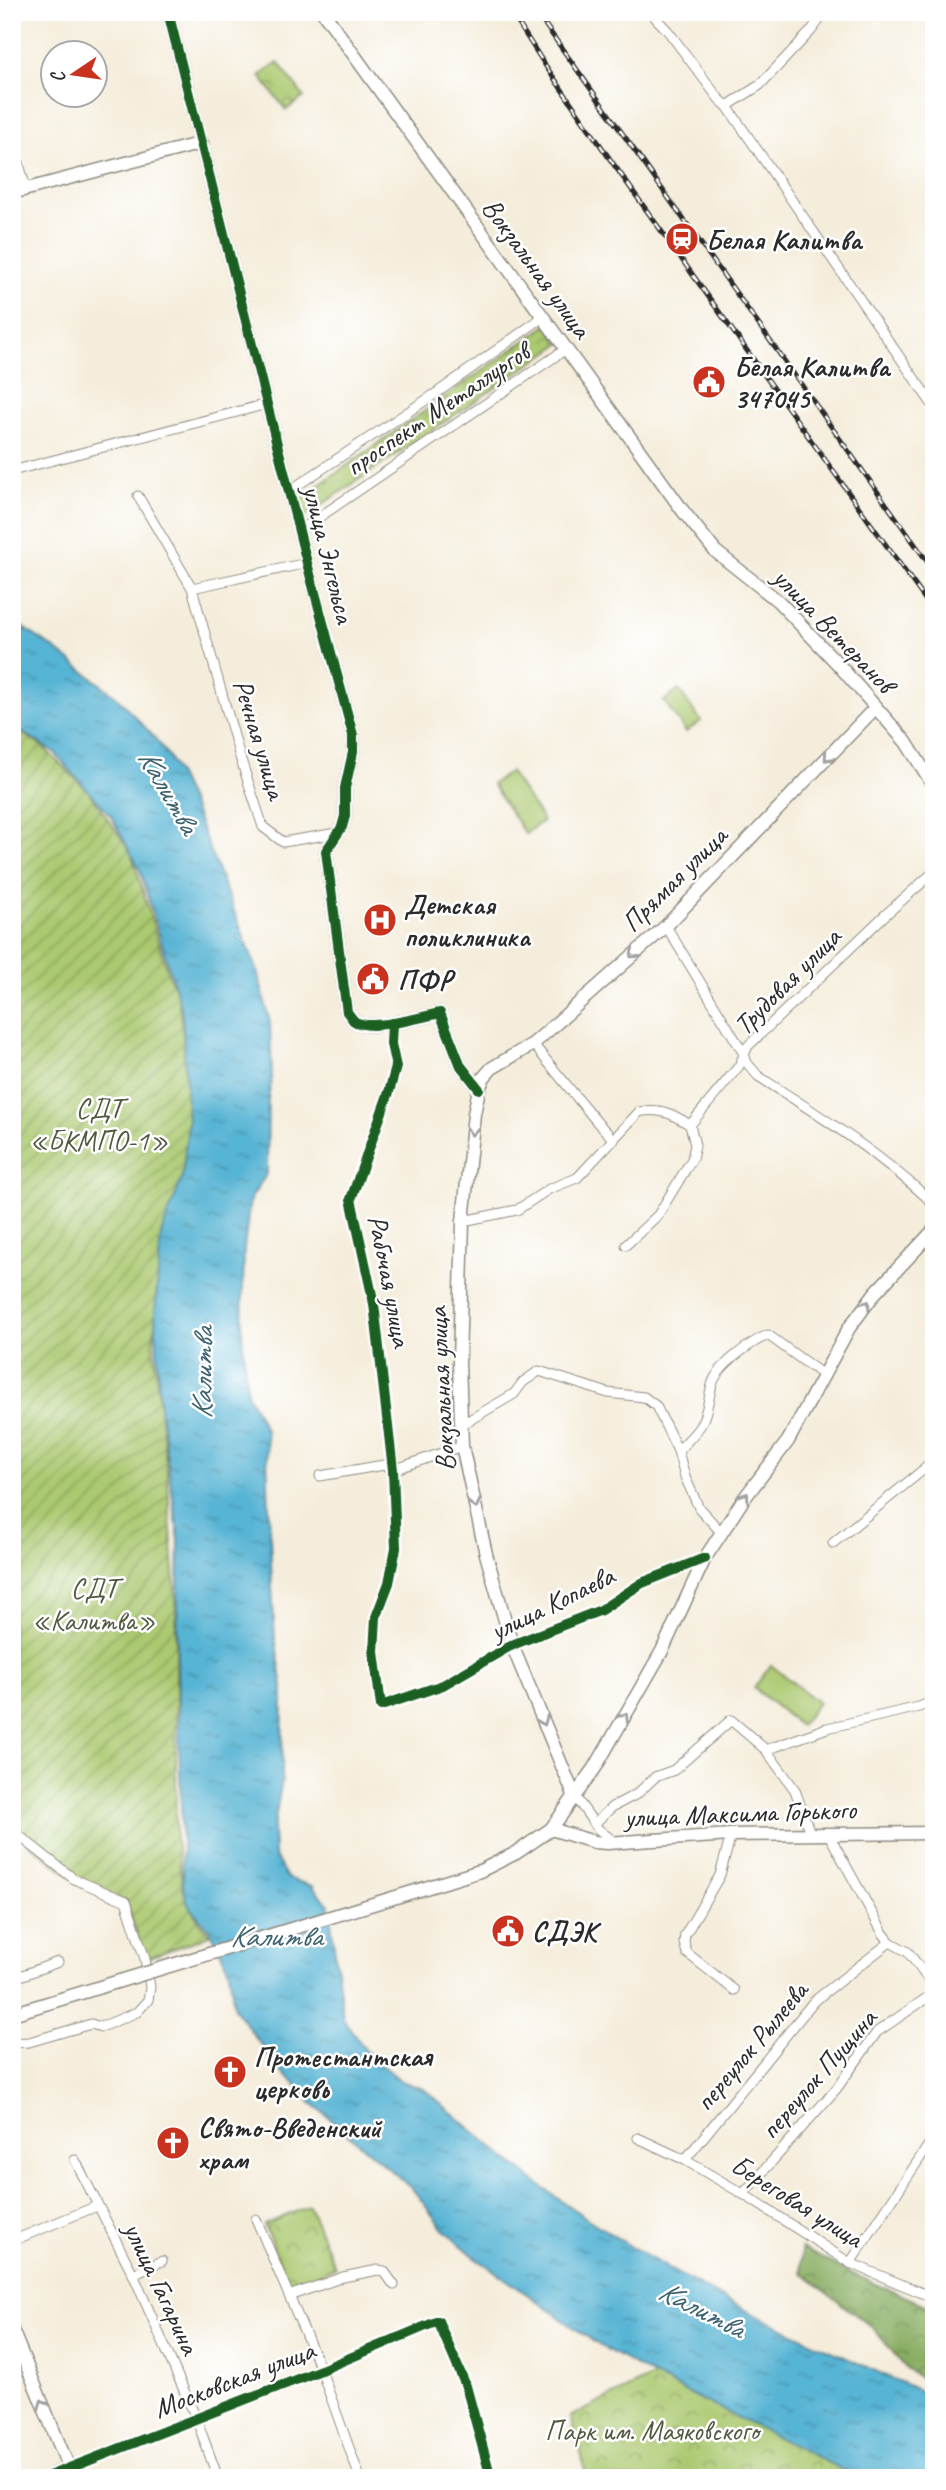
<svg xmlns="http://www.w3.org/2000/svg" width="946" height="2490" font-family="Caveat,sans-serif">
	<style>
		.forest { fill: url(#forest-crowns); stroke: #5a6c46; stroke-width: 2 }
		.park { fill: url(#park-crowns); stroke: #6b7a4e; stroke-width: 2 }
		.garden { fill: url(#garden-furrows); stroke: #6b7a4e; stroke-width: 2 }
		.pitch { fill: #abc970; stroke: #6b7a4e; stroke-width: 2 }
		.water { fill: url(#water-ripples); stroke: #407080; stroke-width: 2 }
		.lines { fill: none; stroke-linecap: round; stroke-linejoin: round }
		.street-casing { stroke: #908c83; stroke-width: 11 }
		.secondary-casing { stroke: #908c83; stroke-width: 15 }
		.street { stroke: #fff; stroke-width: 9 }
		.secondary { stroke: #fff; stroke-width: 12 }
		.rail-casing { stroke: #2b2b2b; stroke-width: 5 }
		.rail { stroke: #fff; stroke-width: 2.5; stroke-dasharray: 8; stroke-linecap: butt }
		.secondary-bridge-casing { stroke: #908c83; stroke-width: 15; stroke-linecap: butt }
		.secondary-bridge { stroke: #fff; stroke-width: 12 }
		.cycleway-casing { stroke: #fff; stroke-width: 15 }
		.cycleway { stroke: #1b5e20; stroke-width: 10 }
		.oneway { stroke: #a0a0a0 }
		.labels { text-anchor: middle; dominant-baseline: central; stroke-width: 5; stroke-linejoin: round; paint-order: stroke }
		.poi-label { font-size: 28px; font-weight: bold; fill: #2b2b2b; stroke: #fff; text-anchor: start }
		.street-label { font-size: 28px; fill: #2b2b2b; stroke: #fff }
		.park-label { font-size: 28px; fill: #515a40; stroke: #fff }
		.water-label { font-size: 30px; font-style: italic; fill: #3c626f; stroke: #fff }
	</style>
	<defs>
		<pattern id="forest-crowns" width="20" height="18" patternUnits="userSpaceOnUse" patternTransform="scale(1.75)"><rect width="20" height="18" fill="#88ad62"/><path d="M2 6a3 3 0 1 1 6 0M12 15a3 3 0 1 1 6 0" fill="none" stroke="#6f8d51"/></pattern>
		<pattern id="park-crowns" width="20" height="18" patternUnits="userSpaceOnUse" patternTransform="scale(1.75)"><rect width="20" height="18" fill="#abc970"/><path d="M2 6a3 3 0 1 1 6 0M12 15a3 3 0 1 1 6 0" fill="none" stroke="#8ba35c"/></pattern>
		<pattern id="garden-furrows" width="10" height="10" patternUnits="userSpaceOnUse" patternTransform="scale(1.75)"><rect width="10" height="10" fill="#abc970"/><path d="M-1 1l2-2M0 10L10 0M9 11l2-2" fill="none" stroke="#8ba35c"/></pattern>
		<pattern id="water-ripples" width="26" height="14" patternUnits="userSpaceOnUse" patternTransform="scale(1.75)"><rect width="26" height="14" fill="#56b4d4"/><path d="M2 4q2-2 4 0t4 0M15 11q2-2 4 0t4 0" fill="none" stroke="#4793ac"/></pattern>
	</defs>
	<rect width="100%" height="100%" fill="#fff"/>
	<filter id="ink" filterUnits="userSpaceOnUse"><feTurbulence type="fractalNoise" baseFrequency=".0143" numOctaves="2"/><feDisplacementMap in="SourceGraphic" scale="14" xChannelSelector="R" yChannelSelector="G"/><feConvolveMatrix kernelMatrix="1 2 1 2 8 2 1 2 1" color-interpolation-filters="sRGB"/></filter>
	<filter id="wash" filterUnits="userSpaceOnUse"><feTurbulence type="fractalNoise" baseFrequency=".00686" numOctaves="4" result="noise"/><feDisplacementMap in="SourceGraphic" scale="28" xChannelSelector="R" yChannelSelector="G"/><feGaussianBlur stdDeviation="1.57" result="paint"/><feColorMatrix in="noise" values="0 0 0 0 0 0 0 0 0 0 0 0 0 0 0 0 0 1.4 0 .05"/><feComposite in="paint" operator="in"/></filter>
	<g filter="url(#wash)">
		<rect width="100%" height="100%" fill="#f5eddb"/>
		<!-- forest -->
		<polygon class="forest" points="801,2248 851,2273 934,2309 934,2389 905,2367 874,2329 801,2272"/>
		<!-- park -->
		<g class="park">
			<polygon points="278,62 304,97 286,110 260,76"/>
			<polygon points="547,325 560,344 302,518 298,500"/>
			<polygon points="309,2206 335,2267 290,2286 264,2225"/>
			<polygon points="654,2376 859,2478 587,2478 570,2417"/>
		</g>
		<!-- garden -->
		<polygon class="garden" points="12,727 42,746 88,791 131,852 169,976 177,990 186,1058 189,1143 179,1210 159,1284 153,1343 167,1473 176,1601 176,1839 183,1889 198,1920 210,1935 145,1959 126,1902 78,1882 12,1830"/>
		<!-- pitch -->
		<g class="pitch">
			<polygon points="679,690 701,721 686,732 664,701"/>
			<polygon points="510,772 543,821 525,834 492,784"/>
			<polygon points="771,1665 818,1703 800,1726 754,1688"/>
		</g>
		<!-- water -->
		<path class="water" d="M12,620L55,649L117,697L154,737L169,757L192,805L257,970L270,1022L272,1075L268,1100L267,1173L250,1200L244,1248L242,1330L247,1393L266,1431L272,1587L275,1637L283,1687L282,1780L273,1830L274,1855L287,1878L312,1886L329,1905L343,2018L366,2051L401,2081L424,2089C463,2122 501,2156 542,2187C661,2275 799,2338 934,2397V2478H859L654,2376L597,2344L475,2257L443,2229L415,2192L401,2179L307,2099L294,2083L280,2071L234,2008L229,1970L212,1933L187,1903L183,1884L177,1656L179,1540L160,1408L155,1313L161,1234L182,1178L188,1123L182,1011L140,870L111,816L54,752L12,726Z"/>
	</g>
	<g filter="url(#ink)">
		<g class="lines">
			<defs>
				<g id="street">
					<polyline points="650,12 668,31 719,99 727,106 934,407"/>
					<polyline points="727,106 760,85 811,31 825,12"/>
					<polyline points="12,137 26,190"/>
					<polyline points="12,471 267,404"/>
					<polyline points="289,491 438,392 543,317"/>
					<polyline points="138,496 192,588 240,757 263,827 283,842 337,833"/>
					<polyline points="299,531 566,349"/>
					<polyline points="192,588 307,563"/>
					<path d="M666,926L744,1054L747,1063L758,1076C819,1115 881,1154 934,1204"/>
					<polyline points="392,1023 391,1044 396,1067 389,1092 351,1199 374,1304 393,1470 396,1548 389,1583 376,1617 374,1652 381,1706 443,1685 512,1645 601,1610 642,1583 705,1558"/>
					<polyline points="533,1044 597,1122 614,1140"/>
					<polyline points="690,1125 739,1066 748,1046 884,916 934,872"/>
					<path d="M463,1221L517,1210L549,1189L577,1178L639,1112C659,1107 673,1114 690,1125"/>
					<polyline points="626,1245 658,1215 692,1159 695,1145 690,1125"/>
					<polyline points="461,1425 514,1394 523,1382 539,1371 608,1393 644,1397 656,1406 678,1451 685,1477 699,1508 721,1532"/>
					<path d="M678,1451C685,1443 694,1435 700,1426C708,1413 708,1399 712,1385C717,1366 751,1342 768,1335L823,1375"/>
					<polyline points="320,1476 384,1465 393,1470 462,1446"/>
					<polyline points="833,1543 934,1461"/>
					<polyline points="766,1750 827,1728 919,1707 934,1701"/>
					<polyline points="574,1795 598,1829 616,1843"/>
					<polyline points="594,1824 612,1807 637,1794 655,1777 674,1770 731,1720 766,1750 795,1790 810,1833"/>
					<polyline points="12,1830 74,1879 126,1901 145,1959 150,1987 148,2000 137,2012 101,2027 91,2024 29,2042 12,2043"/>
					<polyline points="828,1833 883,1933 890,1942 908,1952 934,1987"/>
					<polyline points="731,1835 720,1875 685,1935 684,1943 687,1953 734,1990"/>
					<polyline points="12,1979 58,1962"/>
					<polyline points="638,2138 685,2160 743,2194 850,2263 934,2298"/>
					<polyline points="75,2160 133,2274 196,2418 218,2478"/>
					<polyline points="685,2160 814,2001 890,1942"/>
					<polyline points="743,2194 837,2088 877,2032 934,1993"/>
					<polyline points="256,2219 321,2370 360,2478"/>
					<polyline points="12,2241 97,2206"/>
					<polyline points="850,2263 934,2137"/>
					<polyline points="133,2274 162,2261"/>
					<polyline points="289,2296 343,2277 378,2270 384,2271 394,2285"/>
					<polyline points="73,2478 69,2468 321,2370 438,2321 466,2386 491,2478"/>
				</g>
				<g id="secondary">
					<path d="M168,12L307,563L353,735V752L345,788V816L342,827L326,851L347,1012C348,1013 353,1020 354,1021C370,1032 421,1017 440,1013L461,1066L479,1089"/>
					<polyline points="323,12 683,511 715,551 778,601 838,664 906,742 934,786"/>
					<polyline points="12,193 202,143"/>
					<polyline points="574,1795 512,1645 486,1554 462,1446 459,1362 463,1221 474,1114 479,1089 484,1077 492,1068 533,1044 666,926 875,708"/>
					<polyline points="551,1829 594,1842 607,1843 731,1835 934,1833"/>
					<polyline points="419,1890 480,1871 516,1853 551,1829 595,1768 662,1651 705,1558 743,1500 788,1441 849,1328 875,1293 934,1230"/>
					<polyline points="12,2014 120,1981"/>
					<polyline points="12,2330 69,2468 44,2478"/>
				</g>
			</defs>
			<!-- street casing -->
			<use href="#street" class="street-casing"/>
			<!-- secondary casing -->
			<use href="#secondary" class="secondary-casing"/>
			<!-- street -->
			<use href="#street" class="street"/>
			<!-- secondary -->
			<use href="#secondary" class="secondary"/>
			<defs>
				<g id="rail">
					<polyline points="511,12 545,65 612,162 934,612"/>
					<polyline points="536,12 934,571"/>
				</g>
			</defs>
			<!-- rail casing -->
			<use href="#rail" class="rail-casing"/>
			<!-- rail -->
			<use href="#rail" class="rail"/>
			<defs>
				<polyline id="secondary-bridge" points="120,1981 419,1890"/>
			</defs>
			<!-- secondary-bridge casing -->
			<use href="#secondary-bridge" class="secondary-bridge-casing"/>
			<!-- secondary-bridge -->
			<use href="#secondary-bridge" class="secondary-bridge"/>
			<defs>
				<g id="cycleway">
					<path d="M168,12L307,563L353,735V752L345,788V816L342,827L326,851L347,1012C348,1013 353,1020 354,1021C370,1032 421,1017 440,1013L461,1066L479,1089"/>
					<polyline points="392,1023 391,1044 396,1067 389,1092 351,1199 374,1304 393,1470 396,1548 389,1583 376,1617 374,1652 381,1706 443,1685 512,1645 601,1610 642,1583 705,1558"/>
					<polyline points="44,2478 321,2370 438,2321 466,2386 491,2478"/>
				</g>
			</defs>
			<!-- cycleway casing -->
			<use href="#cycleway" class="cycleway-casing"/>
			<!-- cycleway -->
			<use href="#cycleway" class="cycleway"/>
		</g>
		<!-- one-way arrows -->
		<defs><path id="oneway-chevron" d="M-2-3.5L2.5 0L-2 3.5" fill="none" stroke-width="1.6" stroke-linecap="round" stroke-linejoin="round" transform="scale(1.75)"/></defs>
		<g class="oneway">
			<use href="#oneway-chevron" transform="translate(828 757) rotate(132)"/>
			<use href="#oneway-chevron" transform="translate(634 954) rotate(139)"/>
			<use href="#oneway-chevron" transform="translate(472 1131) rotate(96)"/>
			<use href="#oneway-chevron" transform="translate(866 1305) rotate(-53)"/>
			<use href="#oneway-chevron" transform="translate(745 1497) rotate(-54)"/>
			<use href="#oneway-chevron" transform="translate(475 1504) rotate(77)"/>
			<use href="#oneway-chevron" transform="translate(624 1717) rotate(-60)"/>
			<use href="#oneway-chevron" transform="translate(543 1721) rotate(68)"/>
			<use href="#oneway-chevron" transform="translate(43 2404) rotate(-112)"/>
		</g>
	</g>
	<!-- icons -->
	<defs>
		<symbol id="station-disc" viewBox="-11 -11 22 22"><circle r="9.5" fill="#c8321e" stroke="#fff"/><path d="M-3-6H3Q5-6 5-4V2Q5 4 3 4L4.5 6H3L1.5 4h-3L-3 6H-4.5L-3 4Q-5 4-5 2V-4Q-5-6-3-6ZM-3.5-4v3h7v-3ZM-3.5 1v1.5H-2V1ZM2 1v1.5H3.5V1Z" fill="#fff"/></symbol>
		<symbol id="civic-disc" viewBox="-11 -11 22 22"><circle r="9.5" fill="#c8321e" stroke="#fff"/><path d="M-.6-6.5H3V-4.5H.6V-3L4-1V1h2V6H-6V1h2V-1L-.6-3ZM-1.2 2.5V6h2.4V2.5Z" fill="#fff"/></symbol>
		<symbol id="hospital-disc" viewBox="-11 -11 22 22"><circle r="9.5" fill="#c8321e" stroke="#fff"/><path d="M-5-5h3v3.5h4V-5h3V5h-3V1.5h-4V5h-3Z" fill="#fff"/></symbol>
		<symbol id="church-disc" viewBox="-11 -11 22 22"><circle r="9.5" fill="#c8321e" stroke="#fff"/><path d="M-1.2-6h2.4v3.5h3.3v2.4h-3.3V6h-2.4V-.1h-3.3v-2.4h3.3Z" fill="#fff"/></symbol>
	</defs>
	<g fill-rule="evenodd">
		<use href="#station-disc" x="663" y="220" width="38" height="38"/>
		<use href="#civic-disc" x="690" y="363" width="38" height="38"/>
		<use href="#hospital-disc" x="361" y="901" width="38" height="38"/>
		<use href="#civic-disc" x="354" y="960" width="38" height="38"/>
		<use href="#civic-disc" x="489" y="1912" width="38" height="38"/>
		<use href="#church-disc" x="211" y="2053" width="38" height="38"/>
		<use href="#church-disc" x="154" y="2124" width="38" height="38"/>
	</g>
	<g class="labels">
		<!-- poi labels -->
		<g class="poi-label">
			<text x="706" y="239">Белая Калитва</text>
			<text x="734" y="366">Белая Калитва<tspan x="734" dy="32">347045</tspan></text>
			<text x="404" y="904">Детская<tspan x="404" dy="32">поликлиника</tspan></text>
			<text x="398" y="979">ПФР</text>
			<text x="532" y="1931">СДЭК</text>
			<text x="254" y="2056">Протестантская<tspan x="254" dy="32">церковь</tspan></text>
			<text x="198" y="2127">Свято-Введенский<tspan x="198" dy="32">храм</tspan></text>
		</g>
		<!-- street labels -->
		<g class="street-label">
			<text transform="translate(537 268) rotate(54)">Вокзальная улица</text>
			<text transform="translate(437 409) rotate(-34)">проспект Металлургов</text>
			<text transform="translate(329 554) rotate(76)">улица Энгельса</text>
			<text transform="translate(834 630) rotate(46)">улица Ветеранов</text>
			<text transform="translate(260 739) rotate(73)">Речная улица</text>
			<text transform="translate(674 879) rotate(-45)">Прямая улица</text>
			<text transform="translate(787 981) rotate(-45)">Трудовая улица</text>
			<text transform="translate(390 1281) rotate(79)">Рабочая улица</text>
			<text transform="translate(441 1389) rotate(-93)">Вокзальная улица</text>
			<text transform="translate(552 1603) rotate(-26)">улица Копаева</text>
			<text transform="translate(740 1813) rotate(-2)">улица Максима Горького</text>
			<text transform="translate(751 2046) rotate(-50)">переулок Рылеева</text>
			<text transform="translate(818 2074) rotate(-49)">переулок Пущина</text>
			<text transform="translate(797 2201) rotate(32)">Береговая улица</text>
			<text transform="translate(162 2288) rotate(65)">улица Гагарина</text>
			<text transform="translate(234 2379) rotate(-21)">Московская улица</text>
		</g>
		<!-- park labels -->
		<g class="park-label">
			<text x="99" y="1108">СДТ<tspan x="99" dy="32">«БКМПО-1»</tspan></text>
			<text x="94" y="1588">СДТ<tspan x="94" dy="32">«Калитва»</tspan></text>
			<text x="652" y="2430">Парк им. Маяковского</text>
		</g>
		<!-- water labels -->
		<g class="water-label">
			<text transform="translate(169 791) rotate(60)">Калитва</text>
			<text transform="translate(202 1373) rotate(-89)">Калитва</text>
			<text x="276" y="1936">Калитва</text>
			<text transform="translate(702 2309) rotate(27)">Калитва</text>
		</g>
	</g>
	<!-- margin -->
	<rect width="946" height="2490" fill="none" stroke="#fff" stroke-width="42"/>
	<!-- north arrow -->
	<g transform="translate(74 74) rotate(257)"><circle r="33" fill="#ffffff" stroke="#aaaaaa" stroke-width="2"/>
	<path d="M0-5L12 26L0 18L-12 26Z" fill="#c8321e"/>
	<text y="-10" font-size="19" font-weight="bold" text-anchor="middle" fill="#2b2b2b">С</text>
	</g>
</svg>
